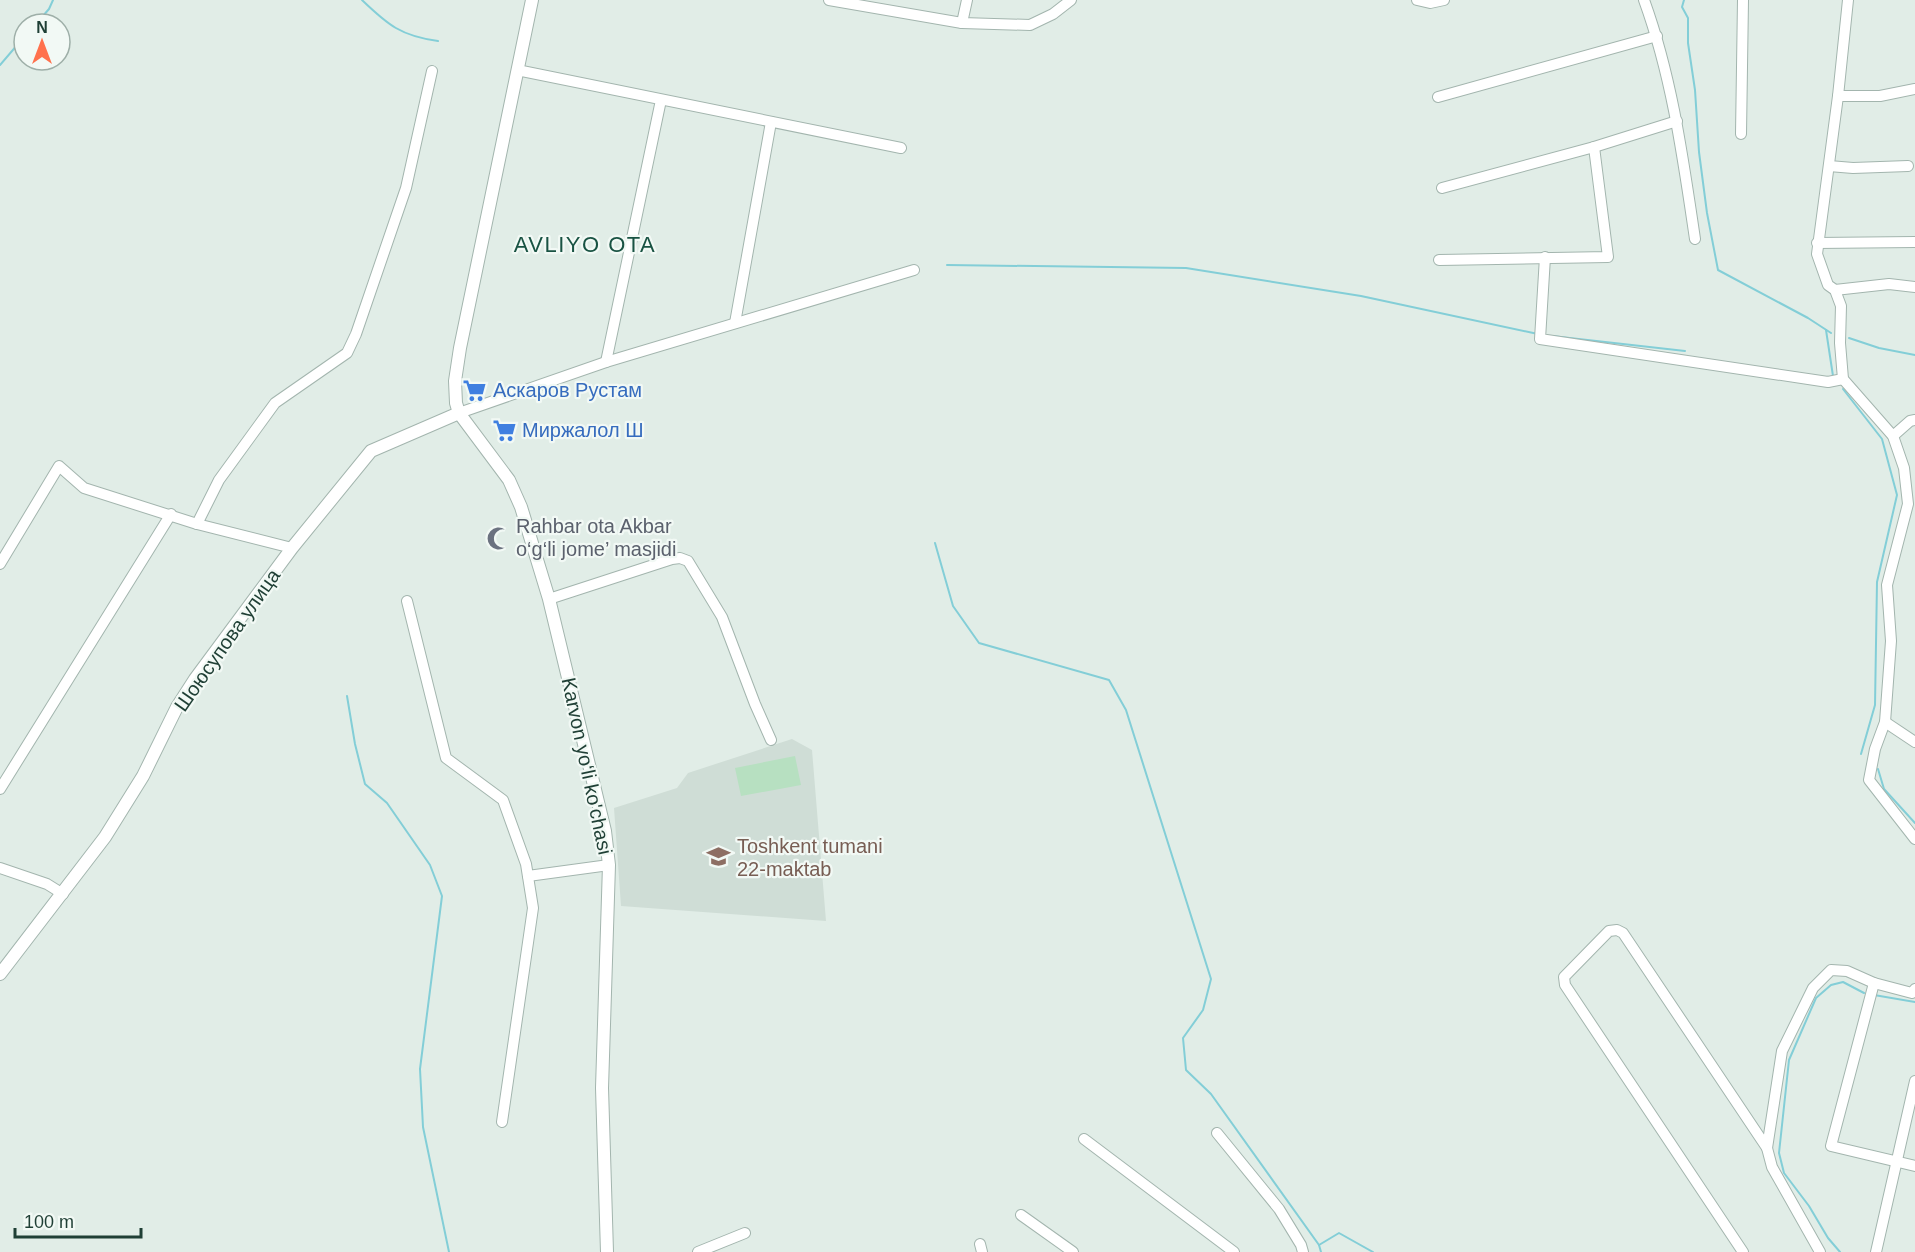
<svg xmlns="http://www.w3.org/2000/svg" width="1915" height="1252" font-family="Arial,sans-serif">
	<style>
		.built { fill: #cfddd6 }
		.park { fill: #b7e0c1 }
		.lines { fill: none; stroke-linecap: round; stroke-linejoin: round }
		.stream { stroke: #83ced7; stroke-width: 2 }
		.minor-casing { stroke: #a3b5ae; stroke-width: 12 }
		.tertiary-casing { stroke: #a3b5ae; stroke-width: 14 }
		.minor { stroke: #fff; stroke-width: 10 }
		.tertiary { stroke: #fff; stroke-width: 12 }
		.labels { text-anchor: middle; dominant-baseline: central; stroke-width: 4.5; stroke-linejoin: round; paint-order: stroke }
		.shop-label { font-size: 20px; fill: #366cbe; stroke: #f2f9f5; text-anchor: start }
		.worship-label { font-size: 20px; fill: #5b616d; stroke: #f2f9f5; text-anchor: start }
		.street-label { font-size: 20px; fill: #1f3f35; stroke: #f2f9f5 }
		.education-label { font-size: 20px; fill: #785e54; stroke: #f2f9f5; text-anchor: start }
		.quarter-label { font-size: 22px; letter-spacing: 1.5px; fill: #195343; stroke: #f2f9f5 }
	</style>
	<rect width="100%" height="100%" fill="#e1ede7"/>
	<!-- built -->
	<polygon class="built" points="792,739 812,750 826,921 621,906 614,808 677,788 688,773"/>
	<!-- park -->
	<polygon class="park" points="795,756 801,785 741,796 735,768"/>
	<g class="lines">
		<!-- stream -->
		<g class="stream">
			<path d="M362,0C388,25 401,36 438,41"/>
			<polyline points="1684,0 1682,7 1688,18 1688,43 1695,90 1699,152 1707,213 1718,270 1808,318 1831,333"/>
			<polyline points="36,24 49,9 53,0"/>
			<polyline points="0,65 24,37"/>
			<polyline points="947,265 1186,268 1361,296 1538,334"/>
			<polyline points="1826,330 1833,376"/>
			<polyline points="1552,336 1685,351"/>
			<polyline points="1849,338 1879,348 1915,355"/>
			<polyline points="1843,389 1882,439 1897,495 1877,582 1875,705 1861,754"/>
			<polyline points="935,543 953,606 979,643 1109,680 1126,710 1211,979 1203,1010 1183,1038 1186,1070 1211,1094 1319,1245 1321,1252"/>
			<polyline points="347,696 355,744 365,784 387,803 430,865 442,896 420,1069 423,1127 449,1252"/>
			<polyline points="1878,769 1884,789 1915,823"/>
			<polyline points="1874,995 1915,1002"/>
			<polyline points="1319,1245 1339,1233 1373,1252"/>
			<polyline points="1840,1252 1828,1238 1809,1206 1784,1173 1779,1153 1789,1060 1816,998 1831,985 1843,982 1864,993"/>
		</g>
		<defs>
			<g id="minor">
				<polyline points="829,0 962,23 1030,25 1053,14 1071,0"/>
				<polyline points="1417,0 1430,3 1444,0"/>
				<path d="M1644,0C1672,77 1683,158 1695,239"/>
				<polyline points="1848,0 1838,96 1817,254 1828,285 1835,290 1841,306 1840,343 1843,379 1893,436 1904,468 1908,504 1887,585 1891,641 1885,722 1875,749 1869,780 1915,839"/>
				<polyline points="962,23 967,0"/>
				<polyline points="517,70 901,148"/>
				<polyline points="1838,96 1880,96 1915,89"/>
				<polyline points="1438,97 1657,36"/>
				<polyline points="1741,134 1743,0"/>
				<polyline points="1829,166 1853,168 1908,166"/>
				<polyline points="1442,188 1594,147 1677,121"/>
				<polyline points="1817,243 1915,242"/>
				<polyline points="1545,257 1540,339 1828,382 1843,379"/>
				<polyline points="1439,260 1608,257 1594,147"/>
				<polyline points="1835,290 1889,284 1915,287"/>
				<polyline points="735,323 771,122"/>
				<polyline points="606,362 661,100"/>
				<polyline points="459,413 606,362 914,270"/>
				<polyline points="1893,436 1910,421 1915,420"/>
				<polyline points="197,524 219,480 275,403 347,353 356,334 406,188 432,71"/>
				<polyline points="0,564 59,466 84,488 197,524 292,548"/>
				<polyline points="549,599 672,559 680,558 688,561 722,617 755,704 771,740"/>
				<polyline points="407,601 446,758 503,800 526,864 533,908 502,1122"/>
				<polyline points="1885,722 1915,742"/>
				<polyline points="0,789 171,514"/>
				<polyline points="0,868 47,884 63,894"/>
				<polyline points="528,876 609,865"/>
				<polyline points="1874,983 1831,1146 1915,1166"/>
				<polyline points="1217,1133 1279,1209 1301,1245 1303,1252"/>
				<polyline points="1084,1139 1234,1252"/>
				<polyline points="1767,1148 1782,1051 1813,988 1831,970 1847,971 1874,983 1912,993 1915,989"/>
				<polyline points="1021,1215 1073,1252"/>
				<polyline points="980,1244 982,1252"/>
				<polyline points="698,1252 745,1233"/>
				<polyline points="1743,1252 1565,985 1564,977 1609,931 1617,930 1623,933 1767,1148 1772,1167 1820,1252"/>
				<polyline points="1876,1252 1915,1081"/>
			</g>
			<g id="tertiary">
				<polyline points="532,0 460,348 455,381 456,403 459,413 509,480 521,507 549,599 605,831 609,865 602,1088 607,1252"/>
				<polyline points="0,974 105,837 143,776 177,707 195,679 292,548 371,451 459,413"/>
			</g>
		</defs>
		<!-- minor casing -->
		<use href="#minor" class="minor-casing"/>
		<!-- tertiary casing -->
		<use href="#tertiary" class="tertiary-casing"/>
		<!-- minor -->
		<use href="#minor" class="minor"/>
		<!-- tertiary -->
		<use href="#tertiary" class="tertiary"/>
	</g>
	<!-- icons -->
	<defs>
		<symbol id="supermarket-bare" viewBox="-9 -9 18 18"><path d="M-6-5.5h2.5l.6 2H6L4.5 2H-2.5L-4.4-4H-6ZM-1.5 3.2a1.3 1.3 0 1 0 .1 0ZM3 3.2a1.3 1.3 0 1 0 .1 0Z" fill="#3f7fe0" stroke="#f2f9f5" stroke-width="2.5" paint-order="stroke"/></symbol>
		<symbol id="mosque-bare" viewBox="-9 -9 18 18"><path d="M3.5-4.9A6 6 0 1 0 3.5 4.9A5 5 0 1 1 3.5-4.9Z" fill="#6b7280" stroke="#f2f9f5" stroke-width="2.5" paint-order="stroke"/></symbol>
		<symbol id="school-bare" viewBox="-9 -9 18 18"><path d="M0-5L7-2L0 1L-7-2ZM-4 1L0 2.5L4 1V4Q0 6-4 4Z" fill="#8d6e63" stroke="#f2f9f5" stroke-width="2.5" paint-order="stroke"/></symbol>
	</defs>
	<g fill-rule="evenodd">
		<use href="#supermarket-bare" x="458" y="374" width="33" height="33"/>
		<use href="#supermarket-bare" x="488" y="414" width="33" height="33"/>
		<use href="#mosque-bare" x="482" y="522" width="33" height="33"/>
		<use href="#school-bare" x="702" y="840" width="33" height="33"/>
	</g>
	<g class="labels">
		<!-- shop labels -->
		<g class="shop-label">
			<text x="493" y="390">Аскаров Рустам</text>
			<text x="522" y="430">Миржалол Ш</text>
		</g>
		<!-- worship labels -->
		<g class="worship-label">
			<text x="516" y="526">Rahbar ota Akbar<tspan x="516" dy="23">o‘g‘li jome’ masjidi</tspan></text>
		</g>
		<!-- street labels -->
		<g class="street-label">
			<text transform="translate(227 640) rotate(-55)">Шоюсупова улица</text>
			<text transform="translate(587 766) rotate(78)">Karvon yo‘li ko'chasi</text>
		</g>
		<!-- education labels -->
		<g class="education-label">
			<text x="737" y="846">Toshkent tumani<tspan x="737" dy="23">22-maktab</tspan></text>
		</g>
		<!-- quarter labels -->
		<g class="quarter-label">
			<text x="585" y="244">AVLIYO OTA</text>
		</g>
	</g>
	<!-- north arrow -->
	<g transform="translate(42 42)"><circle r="28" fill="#f2f9f5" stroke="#9eafa8" stroke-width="1.5"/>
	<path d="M0-4.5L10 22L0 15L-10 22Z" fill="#ff714d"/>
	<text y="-9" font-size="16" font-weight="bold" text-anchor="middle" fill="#1f3f35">N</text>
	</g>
	<!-- scale -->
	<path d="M15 1228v9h126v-9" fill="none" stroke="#1f3f35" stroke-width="3"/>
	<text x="24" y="1228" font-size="18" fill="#1f3f35" stroke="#f2f9f5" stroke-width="4.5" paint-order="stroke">100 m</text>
</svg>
